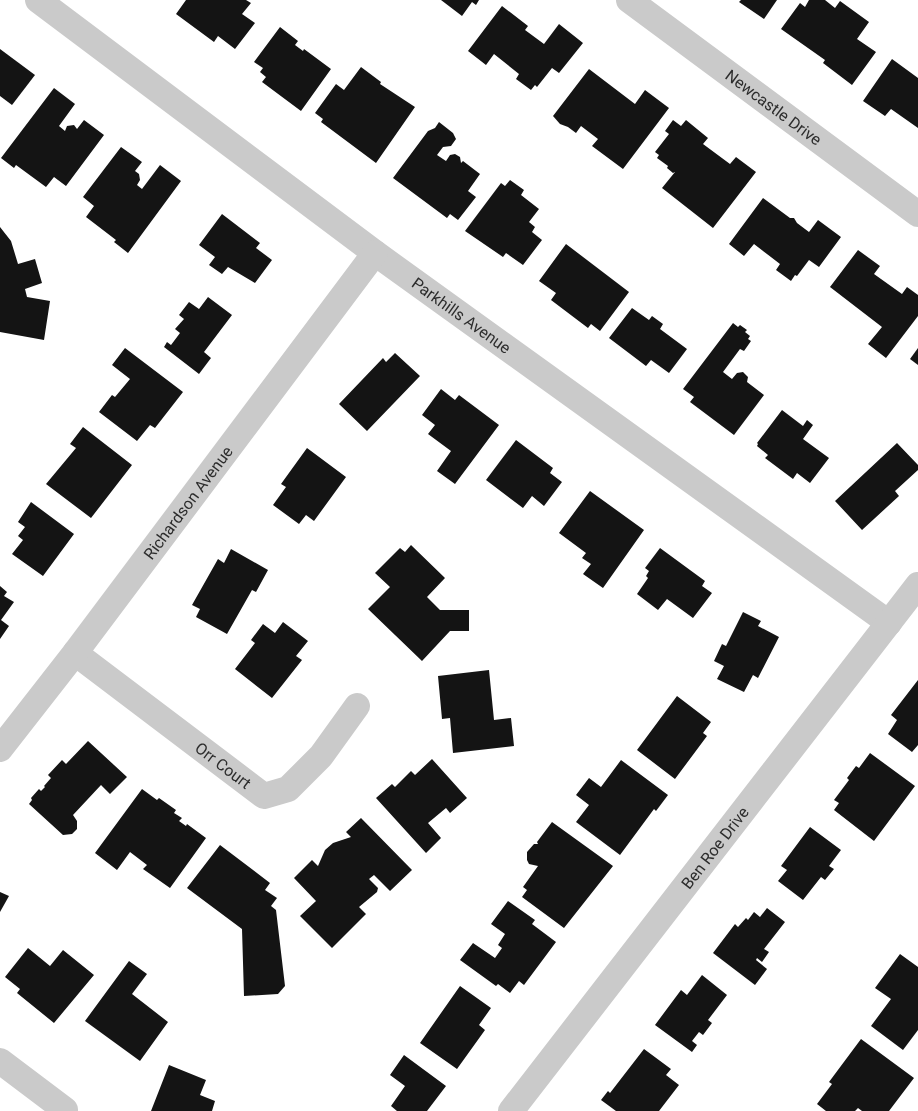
<svg xmlns="http://www.w3.org/2000/svg" width="918" height="1111" font-family="Roboto,sans-serif">
	<style>
		.building { fill: #141414 }
		.lines { fill: none; stroke-linecap: round; stroke-linejoin: round }
		.minor { stroke: #cacaca; stroke-width: 26 }
		.labels { text-anchor: middle; dominant-baseline: central; stroke-width: 6; stroke-linejoin: round; paint-order: stroke }
		.street-label { font-size: 16px; fill: #2d2d2d; stroke: #fff }
	</style>
	<rect width="100%" height="100%" fill="#fff"/>
	<!-- building -->
	<g class="building">
		<polygon points="186,0 246,0 251,3 242,14 255,23 235,49 218,36 214,42 176,14"/>
		<polygon points="441,0 479,0 476,5 472,2 462,16"/>
		<polygon points="741,0 777,0 764,19 739,2"/>
		<polygon points="809,0 825,0 835,8 840,1 869,22 857,39 876,52 852,85 823,63 825,60 781,29 800,3 805,7"/>
		<polygon points="502,6 528,26 525,30 544,44 559,24 583,43 559,73 552,68 537,87 535,85 531,90 516,79 519,74 494,54 486,65 468,51"/>
		<polygon points="280,27 298,41 295,45 303,51 304,49 331,69 301,111 262,82 266,77 260,72 263,68 254,62"/>
		<polygon points="0,49 35,75 12,105 0,96"/>
		<polygon points="892,59 918,78 918,128 891,109 885,116 863,101"/>
		<polygon points="361,67 381,82 380,84 415,107 376,163 321,122 323,119 315,113 336,84 344,90"/>
		<polygon points="589,69 635,104 645,90 669,108 623,169 592,146 598,139 581,126 576,133 568,127 560,124 553,116"/>
		<polygon points="54,88 75,104 59,126 65,131 67,126 74,125 77,129 84,120 104,135 66,186 54,177 46,187 16,165 14,168 1,158"/>
		<polygon points="673,120 681,126 686,120 708,138 703,144 730,164 736,157 756,172 713,228 662,188 675,172 673,173 667,168 668,166 657,158 659,155 655,152 669,134 665,131"/>
		<polygon points="439,122 453,133 456,139 451,146 443,147 437,155 446,161 450,155 455,154 460,157 461,163 463,161 480,174 468,191 476,197 458,220 450,214 447,218 393,178 428,131 435,128"/>
		<polygon points="121,147 142,162 135,171 139,174 140,180 137,185 142,189 160,165 181,181 128,253 114,242 116,240 86,217 94,206 83,197"/>
		<polygon points="510,180 524,190 521,195 539,209 529,222 535,227 532,232 542,240 523,265 506,253 503,257 465,231 501,183 505,186"/>
		<polygon points="763,198 790,218 794,218 797,223 809,232 818,220 841,237 819,267 809,260 797,276 795,275 791,281 776,270 780,264 754,244 744,256 729,244"/>
		<polygon points="222,214 260,243 256,248 272,260 255,283 228,267 222,274 209,265 215,257 199,245"/>
		<polygon points="0,227 11,241 18,264 35,259 42,283 25,289 27,297 50,301 44,340 0,332"/>
		<polygon points="566,244 629,292 600,331 591,324 588,328 551,300 556,293 539,281"/>
		<polygon points="858,250 880,266 874,274 902,294 907,287 918,295 918,316 886,358 868,344 882,327 830,287"/>
		<polygon points="208,297 232,315 204,352 211,358 199,374 164,347 167,342 171,345 180,333 175,329 184,319 179,315 189,302 199,309"/>
		<polygon points="632,308 649,320 652,316 663,324 660,329 687,349 669,373 651,360 646,366 609,338"/>
		<polygon points="733,323 738,327 740,325 747,330 745,332 750,336 748,339 751,341 744,351 740,349 723,372 732,379 737,373 743,372 748,377 747,382 764,395 734,435 690,402 694,397 683,389"/>
		<polygon points="125,348 183,392 155,428 150,425 137,441 99,412 112,395 115,397 130,379 112,365"/>
		<polygon points="918,348 918,365 910,359"/>
		<polygon points="395,353 420,376 367,431 339,404 383,358 386,362"/>
		<polygon points="441,389 455,400 459,395 499,425 455,484 437,471 451,451 428,434 435,425 422,415"/>
		<polygon points="782,410 803,426 807,420 813,425 803,439 829,458 810,483 797,473 793,479 765,458 768,455 757,446 758,444 757,443"/>
		<polygon points="83,427 132,465 91,518 46,484 76,448 70,444"/>
		<polygon points="516,440 553,468 550,473 562,482 544,506 532,496 523,508 486,480"/>
		<polygon points="897,443 918,465 918,470 895,491 899,496 862,530 835,501"/>
		<polygon points="307,448 346,477 314,521 306,515 299,524 273,505 286,487 281,484"/>
		<polygon points="590,491 644,530 603,588 583,574 591,564 582,558 586,553 559,533"/>
		<polygon points="31,502 74,534 43,576 12,554 23,540 18,536 25,527 18,522"/>
		<polygon points="411,545 445,578 427,597 440,610 469,610 469,631 450,631 422,661 368,609 390,587 375,573 400,548 405,552"/>
		<polygon points="660,548 705,581 702,586 712,593 693,618 667,599 658,610 637,594 648,578 646,576 649,571 645,568"/>
		<polygon points="231,549 268,570 256,592 252,590 227,634 196,617 200,609 192,605 218,559 224,563"/>
		<polygon points="0,586 7,592 4,596 14,602 1,620 9,626 0,639"/>
		<polygon points="743,612 761,621 758,626 779,637 758,678 753,675 744,692 717,679 724,666 714,661 722,644 726,646"/>
		<polygon points="283,622 308,641 296,656 302,660 272,698 235,669 255,643 251,640 263,624 275,633"/>
		<polygon points="489,670 494,720 511,718 514,746 453,753 450,718 442,719 438,676"/>
		<polygon points="918,680 918,745 912,752 888,734 897,720 891,715"/>
		<polygon points="677,696 711,722 703,733 707,736 675,779 637,750"/>
		<polygon points="88,741 127,777 110,794 101,785 73,815 77,821 77,829 72,834 63,835 29,804 32,800 31,798 39,789 41,791 45,787 44,786 51,778 48,775 62,760 66,764"/>
		<polygon points="870,753 915,786 874,841 834,810 839,803 834,800 849,780 847,778 856,766 859,768"/>
		<polygon points="432,759 467,798 450,813 446,808 428,823 441,838 426,853 376,798 392,784 395,787 411,771 415,775"/>
		<polygon points="621,760 668,795 656,811 654,809 620,855 576,822 589,805 576,795 589,778 601,787"/>
		<polygon points="142,789 157,800 159,798 176,810 174,813 182,818 179,821 186,826 187,824 206,838 170,888 143,869 147,865 130,852 117,870 95,853"/>
		<polygon points="361,818 412,870 390,891 374,875 369,879 378,888 377,892 359,907 366,914 332,948 300,916 316,901 294,878 312,860 318,866 325,850 333,843 351,837 346,832"/>
		<polygon points="552,822 613,866 564,928 522,897 527,890 523,887 538,866 529,864 527,860 527,852 534,844 538,844 537,842"/>
		<polygon points="810,827 841,850 829,866 834,869 825,880 821,877 803,900 778,881 787,870 781,866"/>
		<polygon points="220,845 270,883 265,890 277,898 271,906 276,910 285,986 278,994 244,996 242,929 187,888"/>
		<polygon points="0,892 9,896 0,912"/>
		<polygon points="508,901 535,920 532,924 556,942 524,985 519,981 510,993 498,984 496,986 460,960 473,943 495,958 502,948 498,945 505,934 491,924"/>
		<polygon points="767,908 785,922 764,949 769,952 762,962 757,958 756,960 767,969 755,985 713,953 735,924 738,927 746,918 748,920 754,912 760,917"/>
		<polygon points="28,948 50,966 63,950 94,975 54,1023 17,993 20,989 5,977"/>
		<polygon points="900,954 918,967 918,1030 903,1050 871,1026 891,999 875,988"/>
		<polygon points="129,961 147,974 132,994 168,1022 140,1061 85,1021"/>
		<polygon points="702,975 727,995 708,1020 712,1023 703,1035 699,1032 692,1041 697,1045 692,1052 655,1025 681,990 687,995"/>
		<polygon points="460,986 491,1008 479,1025 485,1030 457,1069 420,1043"/>
		<polygon points="861,1039 914,1078 889,1111 862,1111 858,1108 855,1111 826,1111 817,1104 832,1084 829,1082"/>
		<polygon points="644,1049 671,1069 666,1075 679,1085 659,1111 616,1111 601,1100 608,1091 610,1093"/>
		<polygon points="404,1055 446,1086 427,1111 397,1111 391,1106 405,1086 390,1075"/>
		<polygon points="169,1065 206,1080 200,1095 215,1101 212,1111 151,1111"/>
	</g>
	<g class="lines">
		<!-- minor -->
		<g class="minor">
			<path id="s1" d="M38,0L375,253L889,623"/>
			<path id="s2" d="M629,0L918,214"/>
			<path id="s3" d="M75,653L264,796L288,789L321,756L357,706"/>
			<path id="s4" d="M0,749L75,653L375,253"/>
			<polyline points="0,1061 65,1110"/>
			<path id="s5" d="M511,1111L918,585"/>
		</g>
	</g>
	<g class="labels">
		<!-- street labels -->
		<g class="street-label">
			<text stroke="none"><textPath href="#s2" startOffset="180">Newcastle Drive</textPath></text>
			<text stroke="none"><textPath href="#s1" startOffset="528">Parkhills Avenue</textPath></text>
			<text stroke="none"><textPath href="#s4" startOffset="310">Richardson Avenue</textPath></text>
			<text stroke="none"><textPath href="#s3" startOffset="186">Orr Court</textPath></text>
			<text stroke="none"><textPath href="#s5" startOffset="333">Ben Roe Drive</textPath></text>
		</g>
	</g>
</svg>
